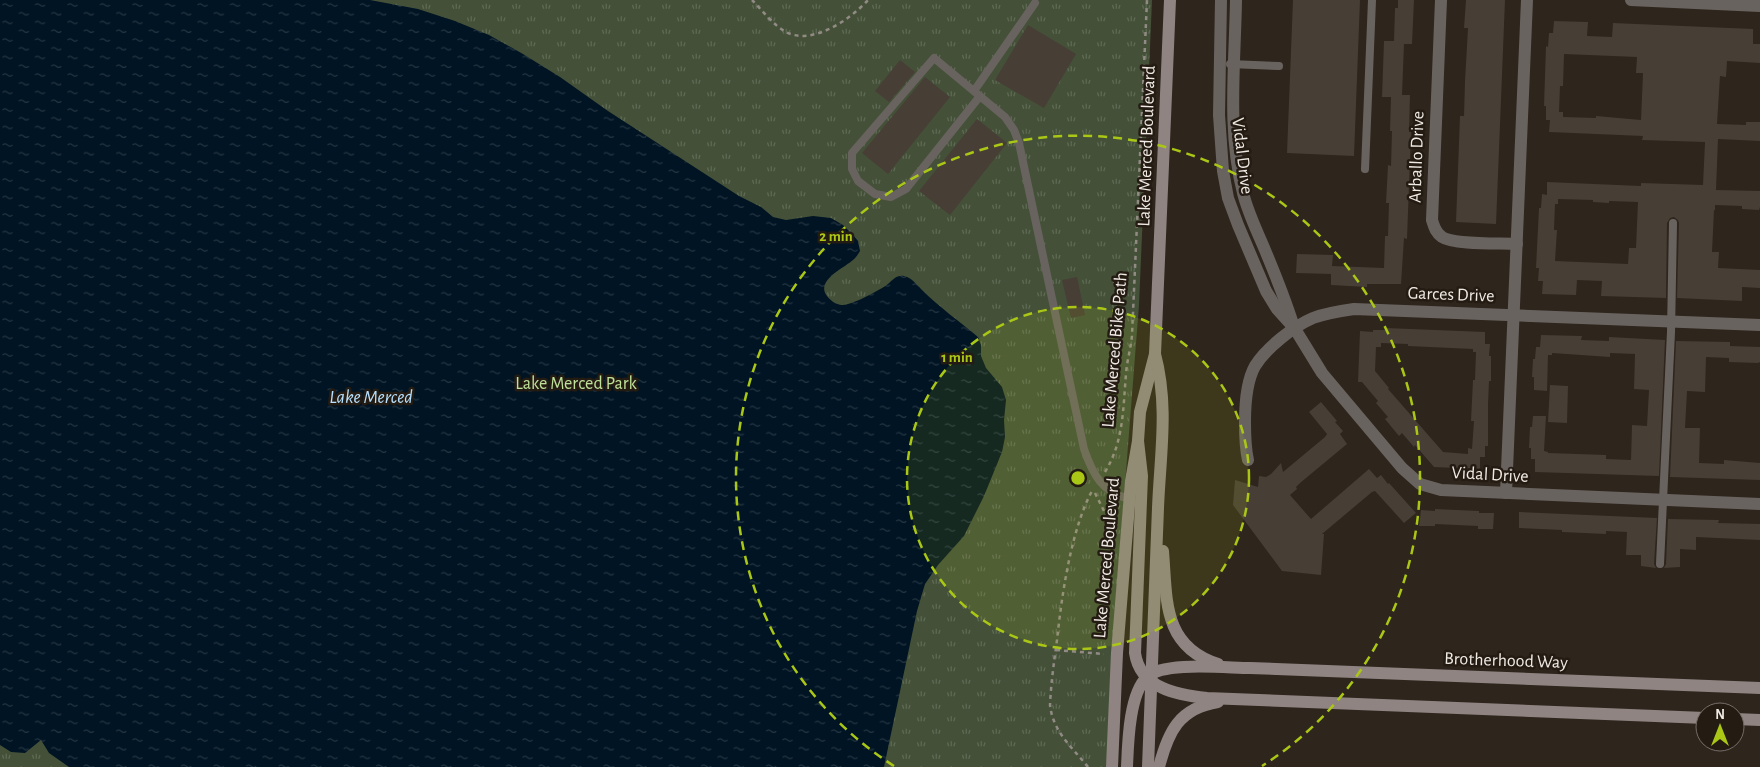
<svg xmlns="http://www.w3.org/2000/svg" width="1760" height="767" font-family="'Alegreya Sans',sans-serif">
	<style>
		.park { fill: url(#park-tufts) }
		.water { fill: url(#water-ripples) }
		.building { fill: #473e35; fill-rule: evenodd }
		.lines { fill: none; stroke-linecap: round; stroke-linejoin: round }
		.path { stroke: #928b85; stroke-width: 2.5; stroke-dasharray: 4 4; stroke-linecap: butt }
		.service { stroke: #696360; stroke-width: 8 }
		.minor { stroke: #696360; stroke-width: 12 }
		.secondary { stroke: #8f8481; stroke-width: 12 }
		.ring { fill: none; stroke: #abc716; stroke-width: 2.5; stroke-dasharray: 9 6 }
		.labels { text-anchor: middle; dominant-baseline: central; stroke-width: 5; stroke-linejoin: round; paint-order: stroke }
		.street-label { font-size: 18px; fill: #f0eae5; stroke: #241c13 }
		.park-label { font-size: 18px; fill: #bee099; stroke: #241c13 }
		.water-label { font-size: 19px; font-style: italic; fill: #b7e1ff; stroke: #241c13 }
		.centre { fill: #abc716; stroke: #241c13; stroke-width: 2.5 }
		.ring-label { font-size: 15px; text-anchor: middle; font-weight: bold; fill: #abc716; stroke: #241c13; stroke-width: 5; stroke-linejoin: round; paint-order: stroke }
	</style>
	<defs>
		<pattern id="park-tufts" width="24" height="20" patternUnits="userSpaceOnUse" patternTransform="scale(1.25)"><rect width="24" height="20" fill="#445138"/><path d="M3 7l-1-3M5 7V3M7 7l1-3M15 17l-1-3M17 17v-4M19 17l1-3" fill="none" stroke="#5f6a55"/></pattern>
		<pattern id="water-ripples" width="26" height="14" patternUnits="userSpaceOnUse" patternTransform="scale(1.25)"><rect width="26" height="14" fill="#001423"/><path d="M2 4q2-2 4 0t4 0M15 11q2-2 4 0t4 0" fill="none" stroke="#263643"/></pattern>
	</defs>
	<rect width="100%" height="100%" fill="#2e251d"/>
	<!-- park -->
	<polygon class="park" points="0,0 1152,0 1139,305 1112,651 1107,767 0,767"/>
	<!-- water -->
	<path class="water" d="M0,0H370L418,9L455,21L489,35L523,54L560,77L608,111L739,196L761,207L773,217L786,220L813,216L831,218L843,225L853,235L858,241L860,251C858,254 856,258 853,260C843,269 809,283 832,301C834,303 839,305 843,305C852,305 880,290 888,284C893,280 896,275 904,276C911,277 917,285 922,290C939,307 959,321 978,337L981,345V356L986,368L1002,387L1006,400L1004,420L1005,437L1002,452L984,496L964,536L938,565L925,584L917,611L884,767H69L49,753L41,740L25,753L11,752L0,745Z"/>
	<!-- building -->
	<g class="building">
		<polygon points="1293,0 1360,0 1354,156 1287,153"/>
		<polygon points="1398,0 1414,0 1412,44 1404,44 1402,95 1410,95 1409,132 1411,132 1407,239 1404,238 1401,284 1367,284 1367,287 1331,285 1331,274 1296,273 1297,254 1333,255 1332,266 1384,268 1385,236 1388,236 1389,203 1386,203 1388,165 1391,166 1392,131 1390,131 1391,97 1382,97 1384,41 1394,41 1395,8 1398,8"/>
		<polygon points="1466,0 1505,0 1496,224 1456,222 1460,116 1464,116 1465,81 1468,28 1464,28"/>
		<path d="M1554,21L1588,22L1587,36L1612,37L1613,23L1753,29V44H1760V63L1727,61L1726,77L1720,76L1717,124L1746,125V122H1760V141L1718,139L1716,190L1760,191V207L1759,210L1742,209V206L1715,205V210H1714L1712,252H1719L1718,268L1760,270V288L1742,287V301L1677,298L1679,223L1678,220L1674,217L1670,218L1667,223L1666,298L1601,296L1602,281L1577,280L1576,295L1542,294L1543,281H1538L1539,268H1536L1539,208H1541L1542,194L1547,195V182L1641,186V183L1703,185L1705,142L1642,140L1643,136L1549,132L1550,120H1546V106H1544L1546,46L1548,47L1549,33H1553ZM1564,54L1637,57L1636,73H1643L1641,120L1596,116V118L1563,117V112H1559L1560,86H1563ZM1558,199L1593,200V202L1609,203V201L1638,202L1636,248H1629L1628,264L1555,261L1557,230H1554L1555,204H1558Z"/>
		<polygon points="1028,25 1076,54 1044,108 995,80"/>
		<polygon points="900,60 915,72 889,102 875,91"/>
		<polygon points="925,77 950,97 888,174 862,153"/>
		<polygon points="977,119 1007,143 950,215 919,191"/>
		<polygon points="1077,277 1085,315 1071,318 1062,280"/>
		<path d="M1386,328L1485,332V344H1490L1489,356H1491V381H1489L1488,404V446H1485V457H1480V469L1434,467L1415,445L1414,447L1402,433L1399,436L1385,419L1388,417L1376,403L1378,401L1362,382H1358L1360,331L1373,332V330H1386ZM1381,343L1408,344V346L1473,349V352H1476L1475,380H1473L1471,421H1474L1472,449L1468,448V454L1443,452L1388,389L1389,388L1375,371L1376,347H1381Z"/>
		<polygon points="1541,335 1582,336 1581,340 1609,341 1609,337 1665,340 1659,476 1535,472 1535,459 1531,459 1531,448 1529,448 1530,427 1532,427 1533,416 1546,416 1544,451 1548,452 1548,453 1606,455 1606,459 1631,460 1632,425 1647,426 1649,390 1634,389 1635,354 1610,353 1610,357 1552,353 1552,355 1548,355 1547,391 1534,390 1534,377 1532,377 1533,359 1535,359 1536,347 1540,347"/>
		<polygon points="1676,341 1730,342 1730,346 1760,347 1760,362 1758,363 1729,362 1729,358 1706,357 1705,392 1687,391 1685,428 1700,428 1699,463 1724,464 1724,460 1760,463 1760,480 1670,477"/>
		<polygon points="1550,385 1568,386 1567,423 1548,422"/>
		<polygon points="1321,402 1337,421 1335,422 1343,431 1340,434 1347,444 1300,483 1296,487 1297,489 1290,495 1311,519 1369,469 1377,478 1381,475 1388,484 1389,483 1416,513 1404,523 1375,491 1372,492 1322,534 1324,534 1321,575 1282,571 1233,505 1235,480 1258,487 1259,476 1266,477 1271,474 1281,463 1283,472 1325,437 1327,434 1309,412"/>
		<polygon points="1435,509 1479,511 1479,513 1494,513 1493,529 1478,529 1478,526 1435,524 1435,526 1419,526 1421,510 1435,511"/>
		<polygon points="1519,512 1657,518 1654,564 1656,568 1641,566 1641,555 1626,555 1627,532 1606,531 1606,534 1562,532 1562,530 1519,528"/>
		<polygon points="1668,519 1719,520 1718,523 1760,524 1760,540 1696,537 1696,550 1680,549 1680,567 1664,568 1666,564"/>
	</g>
	<g class="lines">
		<!-- path -->
		<g class="path">
			<path d="M752,0C761,9 774,26 786,32C812,46 851,19 868,0"/>
			<path d="M1105,472C1124,441 1123,408 1126,374C1127,360 1131,348 1132,335L1147,0"/>
			<polyline points="1095,493 1104,511 1113,521"/>
			<polyline points="1056,650 1104,654"/>
			<path d="M1088,767C1072,747 1053,732 1050,705C1051,683 1054,662 1057,640C1062,594 1071,529 1093,489"/>
		</g>
		<!-- service -->
		<g class="service">
			<polyline points="1230,64 1279,66"/>
			<polyline points="974,91 1035,3"/>
			<path d="M980,96L906,189L891,197L875,194L858,181L852,169V153L934,58L1005,117L1014,130L1019,143L1084,449C1093,475 1102,492 1129,499"/>
			<polyline points="1365,169 1372,0"/>
			<polyline points="1660,564 1671,332 1673,223"/>
		</g>
		<!-- minor -->
		<g class="minor">
			<polyline points="1221,0 1219,115 1223,171 1228,198 1238,225 1266,291 1277,309 1295,329 1322,373 1402,468 1420,484 1441,490 1760,504"/>
			<path d="M1236,0C1235,64 1227,131 1243,193C1248,213 1257,231 1265,250C1275,274 1285,299 1293,324"/>
			<path d="M1441,0L1432,220C1434,226 1435,232 1442,237C1454,245 1501,243 1517,244"/>
			<polyline points="1631,0 1760,6"/>
			<path d="M1248,460C1245,447 1245,436 1245,422C1245,404 1246,382 1255,366C1266,348 1294,326 1313,318C1326,313 1340,311 1354,309L1760,325"/>
			<polyline points="1506,493 1527,0"/>
		</g>
		<!-- secondary -->
		<g class="secondary">
			<path d="M1138,441L1142,476L1135,653C1140,688 1177,695 1207,698L1705,718"/>
			<path d="M1163,551C1167,599 1162,646 1218,664"/>
			<polyline points="1735,719 1760,720"/>
			<polyline points="1112,767 1117,653 1131,481 1138,441 1140,412 1155,354 1170,0"/>
			<path d="M1127,767C1128,743 1129,694 1147,677C1163,661 1227,668 1250,668L1760,688"/>
			<path d="M1148,767C1151,681 1155,595 1158,508C1160,456 1169,406 1155,354"/>
			<path d="M1159,767C1168,732 1179,708 1218,702"/>
		</g>
	</g>
	<!-- distance rings -->
	<circle cx="1078" cy="478" r="171" fill="#abc716" fill-opacity=".12"/>
	<g class="ring">
		<circle cx="1078" cy="478" r="171"/>
		<path d="M894 766A342 342 0 1 1 1262 766"/>
	</g>
	<g class="labels">
		<!-- street labels -->
		<g class="street-label">
			<text transform="translate(1147 146) rotate(-88)">Lake Merced Boulevard</text>
			<text transform="translate(1242 156) rotate(83)">Vidal Drive</text>
			<text transform="translate(1417 157) rotate(-88)">Arballo Drive</text>
			<text transform="translate(1451 295) rotate(2)">Garces Drive</text>
			<text transform="translate(1115 350) rotate(-85)">Lake Merced Bike Path</text>
			<text transform="translate(1490 475) rotate(3)">Vidal Drive</text>
			<text transform="translate(1107 558) rotate(-85)">Lake Merced Boulevard</text>
			<text transform="translate(1506 661) rotate(2)">Brotherhood Way</text>
		</g>
		<!-- park labels -->
		<g class="park-label">
			<text x="576" y="384">Lake Merced Park</text>
		</g>
		<!-- water labels -->
		<g class="water-label">
			<text x="371" y="397">Lake Merced</text>
		</g>
	</g>
	<circle cx="1078" cy="478" r="8" class="centre"/>
	<g class="ring-label">
		<text x="836" y="241">2 min</text>
		<text x="957" y="362">1 min</text>
	</g>
	<!-- north arrow -->
	<g transform="translate(1720 727)"><circle r="24" fill="#241c13" stroke="#766e67"/>
	<path d="M0-4L9 19L0 12L-9 19Z" fill="#abc716"/>
	<text y="-8" font-size="14" font-weight="bold" text-anchor="middle" fill="#f0eae5">N</text>
	</g>
</svg>
